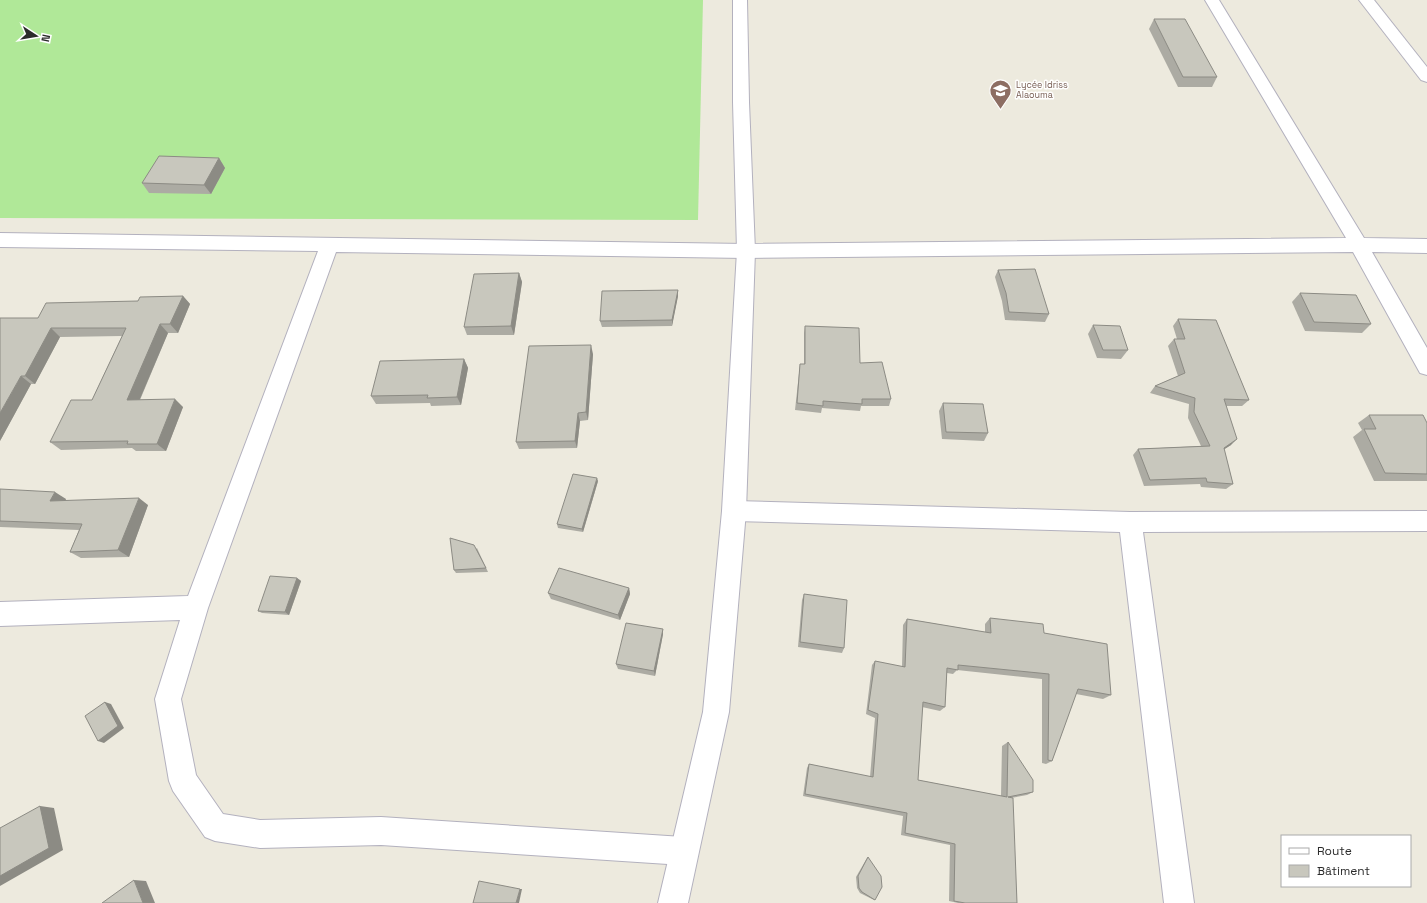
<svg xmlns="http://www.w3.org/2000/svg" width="1427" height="903" font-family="'Space Grotesk',sans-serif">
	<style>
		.pitch { fill: #b0e898 }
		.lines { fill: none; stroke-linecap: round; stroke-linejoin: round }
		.minor-casing { stroke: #b3b1be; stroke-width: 2 }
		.tertiary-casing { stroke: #b3b1be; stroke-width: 2 }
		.minor { fill: #fff; fill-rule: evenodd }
		.tertiary { fill: #fff; fill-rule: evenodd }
		.wall { fill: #acaba3 }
		.shaded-wall { fill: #8c8b84 }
		.building { fill: #c8c7bd; stroke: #8c8b84 }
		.labels { text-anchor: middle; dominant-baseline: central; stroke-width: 3; stroke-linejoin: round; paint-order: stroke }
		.far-education-label { font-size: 9px; fill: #785e54; stroke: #fff; text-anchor: start }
	</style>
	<rect width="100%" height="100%" fill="#edeade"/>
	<!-- pitch -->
	<polygon class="pitch" points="0,0 703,0 698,220 0,218"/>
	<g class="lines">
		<defs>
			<g id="minor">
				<polygon points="1205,0 1219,0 1364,238 1427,239 1427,253 1372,252 1427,348 1427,375 1420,373 1353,252 746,258 336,252 208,608 181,699 196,775 223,814 260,820 381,817 683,837 693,841 697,851 693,861 683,865 381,845 260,848 215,841 205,837 173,791 169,781 155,699 180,620 0,626 0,602 188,596 318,251 0,247 0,233 746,244 1346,238"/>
				<polygon points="1359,0 1374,0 1427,67 1427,82 1421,80"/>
				<polygon points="734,501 1130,512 1427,511 1427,531 1143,532 1194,903 1164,903 1120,532 734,521 726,518 722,511 726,504"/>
			</g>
			<polygon id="tertiary" points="733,0 747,0 749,102 755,251 746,511 729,712 688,903 658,903 703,712 722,511 737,251 733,102"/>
		</defs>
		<!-- minor casing -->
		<use href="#minor" class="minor-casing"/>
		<!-- tertiary casing -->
		<use href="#tertiary" class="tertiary-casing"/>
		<!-- minor -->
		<use href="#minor" class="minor"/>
		<!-- tertiary -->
		<use href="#tertiary" class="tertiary"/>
	</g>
	<!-- wall -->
	<g class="wall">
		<polygon points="1154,19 1217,77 1212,87 1178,87 1149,29"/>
		<polygon points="219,158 225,168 211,194 149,193 142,183"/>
		<polygon points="998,270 1049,314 1045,322 1005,320 1002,301 995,277"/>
		<polygon points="519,273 522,282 514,335 467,335 464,327"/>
		<polygon points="678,290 678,296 672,326 602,327 600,321"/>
		<polygon points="1300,293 1371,324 1362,333 1305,331 1292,302"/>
		<polygon points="183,296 190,304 178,333 168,333 140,400 183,407 166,451 136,451 132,448 61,450 50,442 92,400 122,336 60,337 35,384 31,384 0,441 38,318 138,301"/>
		<polygon points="1178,319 1249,400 1242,406 1226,406 1231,445 1224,449 1233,484 1226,489 1201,487 1200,484 1144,486 1133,455 1138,449 1201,446 1188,418 1189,404 1150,393 1155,386 1178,376 1168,346 1174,339 1177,339 1173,326"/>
		<polygon points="1093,325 1128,350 1121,359 1097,358 1088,334"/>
		<polygon points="805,326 860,363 891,399 889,406 861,406 860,411 822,408 821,413 795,410 800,364 804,364 804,333"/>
		<polygon points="593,354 588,420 580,421 577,448 519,449 516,442"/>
		<polygon points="464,359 468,368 461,405 431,406 430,403 376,404 371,396"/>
		<polygon points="943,403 988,433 984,441 942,439 939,411"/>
		<polygon points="1369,415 1427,423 1427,481 1374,481 1353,437 1362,430 1358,423"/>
		<polygon points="598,481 583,532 558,528 557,524"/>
		<polygon points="0,489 66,499 65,501 148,505 129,557 81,558 70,552 79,530 0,527"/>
		<polygon points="477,548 488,572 456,573 454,570"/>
		<polygon points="297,578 301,581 289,615 262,613 258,611"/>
		<polygon points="629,588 630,594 620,620 551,599 548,593"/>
		<polygon points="804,594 844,648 842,653 798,647 802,600"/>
		<polygon points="990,618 1044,633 1111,695 1103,699 1076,694 1052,761 1046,764 1042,763 1042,679 957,670 953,674 947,673 945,707 940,711 922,707 918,780 1001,796 1002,746 1008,742 1033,792 1027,795 1011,798 1017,903 958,903 949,901 950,845 901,835 903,816 803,796 807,768 809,764 870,777 875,718 866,714 872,665 875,661 902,667 903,625 907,619 985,632 985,624"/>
		<polygon points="663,629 663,634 655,676 618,669 616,664"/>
		<polygon points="868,857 875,900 874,900 860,893 857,888 856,877 867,858"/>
	</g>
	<!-- shaded-wall -->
	<g class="shaded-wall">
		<polygon points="219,158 225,168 211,194 204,185"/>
		<polygon points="519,273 522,282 514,335 511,326"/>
		<polygon points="678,290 678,296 672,326 672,320"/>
		<polygon points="183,296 190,304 178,333 170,324"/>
		<polygon points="160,324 168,333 136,408 127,400"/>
		<polygon points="51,328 60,337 35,384 25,376"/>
		<polygon points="591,345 593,354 588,420 586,412"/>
		<polygon points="464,359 468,368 461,405 457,397"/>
		<polygon points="21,376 31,384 0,441 0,413"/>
		<polygon points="175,399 183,407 166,451 157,444"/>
		<polygon points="578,413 580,421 577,448 575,441"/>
		<polygon points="1237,439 1231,445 1217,454 1224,448"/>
		<polygon points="597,478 598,481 583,532 582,529"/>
		<polygon points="55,492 66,499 61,508 50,501"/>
		<polygon points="139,498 148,505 129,557 118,550"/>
		<polygon points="297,578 301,581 289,615 285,612"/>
		<polygon points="629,588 630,594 620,620 618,615"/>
		<polygon points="663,629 663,634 655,676 654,671"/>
		<polygon points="105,702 111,704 124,728 104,743 98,741"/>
		<polygon points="40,806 54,808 63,850 0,886 0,876"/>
		<polygon points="134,880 146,881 155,903 143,903"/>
		<polygon points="520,889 522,889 519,903 516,903"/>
	</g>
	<!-- building -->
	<g class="building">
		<polygon points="1154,19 1185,19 1217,77 1183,77"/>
		<polygon points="159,156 219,158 204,185 142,183"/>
		<polygon points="1035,269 1049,314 1009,312 1006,293 998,270"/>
		<polygon points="519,273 511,326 464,327 474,274"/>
		<polygon points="678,290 672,320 600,321 602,291"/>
		<polygon points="1300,293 1356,295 1371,324 1314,322"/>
		<polygon points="183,296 170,324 160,324 127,400 175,399 157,444 127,444 128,441 50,442 71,400 92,400 126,328 51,328 25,376 21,376 0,413 0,318 38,318 46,303 138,301 140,297"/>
		<polygon points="1178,319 1216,320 1249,400 1224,399 1237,439 1224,448 1233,484 1207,482 1206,478 1150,480 1138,449 1210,446 1194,412 1195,398 1155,386 1185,373 1174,339 1185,339"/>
		<polygon points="1093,325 1120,326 1128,350 1103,350"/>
		<polygon points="805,326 859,328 860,363 882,362 891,399 862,399 862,404 823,401 823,406 797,403 800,364 805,364"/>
		<polygon points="591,345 586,412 578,413 575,441 516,442 529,346"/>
		<polygon points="464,359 457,397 427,398 428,395 371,396 380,361"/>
		<polygon points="943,403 983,404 988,433 946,432"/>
		<polygon points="1369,415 1423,415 1427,423 1427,474 1385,473 1364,429 1376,429"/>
		<polygon points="573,474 597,478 582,529 557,524"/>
		<polygon points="0,489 55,492 50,501 139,498 118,550 70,552 82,524 0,521"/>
		<polygon points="450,538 474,545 486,568 454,570"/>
		<polygon points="559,568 629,588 618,615 548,593"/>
		<polygon points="270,576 297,578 285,612 258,611"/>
		<polygon points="804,594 847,600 844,648 800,642"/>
		<polygon points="990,618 1043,624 1044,633 1107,644 1111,695 1078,689 1052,761 1048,760 1049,674 958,665 958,670 947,668 945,707 923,702 918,780 1007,797 1008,742 1033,780 1033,792 1008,797 1013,798 1017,903 965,903 954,901 955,844 905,833 907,813 805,794 809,764 873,777 878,714 868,710 875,661 905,667 907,619 991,633"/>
		<polygon points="626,623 663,629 654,671 616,664"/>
		<polygon points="105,702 118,726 98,741 85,716"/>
		<polygon points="40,806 49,848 0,876 0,828"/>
		<polygon points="868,857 881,876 882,887 875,900 862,892 859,888 858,876"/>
		<polygon points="134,880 143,903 102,903"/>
		<polygon points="479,881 520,889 516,903 473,903"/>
	</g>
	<!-- icons -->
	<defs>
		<symbol id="school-pin" viewBox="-11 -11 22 30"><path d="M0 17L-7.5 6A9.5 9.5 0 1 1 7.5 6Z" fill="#8d6e63" stroke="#fff"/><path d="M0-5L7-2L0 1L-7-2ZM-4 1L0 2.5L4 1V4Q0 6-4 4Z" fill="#fff"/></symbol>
	</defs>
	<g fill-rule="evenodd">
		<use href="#school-pin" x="988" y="78" width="25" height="34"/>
	</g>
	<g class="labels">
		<!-- far-education labels -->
		<g class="far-education-label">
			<text x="1016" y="85">Lycée Idriss<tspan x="1016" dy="10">Alaouma</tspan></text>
		</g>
	</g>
	<!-- legend -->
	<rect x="1281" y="835" width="130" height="52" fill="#ffffff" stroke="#aaaaaa"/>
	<rect x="1289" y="848" width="20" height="6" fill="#ffffff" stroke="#aaaaaa"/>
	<text x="1317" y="855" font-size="12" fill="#2b2b2b">Route</text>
	<rect x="1289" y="865" width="20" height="12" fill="#c8c7bd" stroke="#aaaaaa"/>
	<text x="1317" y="875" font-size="12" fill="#2b2b2b">Bâtiment</text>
	<!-- north arrow -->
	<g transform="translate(36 36) rotate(102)" stroke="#ffffff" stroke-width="3" paint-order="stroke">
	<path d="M0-3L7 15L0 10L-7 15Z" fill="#2b2b2b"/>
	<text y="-6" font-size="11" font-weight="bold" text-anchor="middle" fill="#2b2b2b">N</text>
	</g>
</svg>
